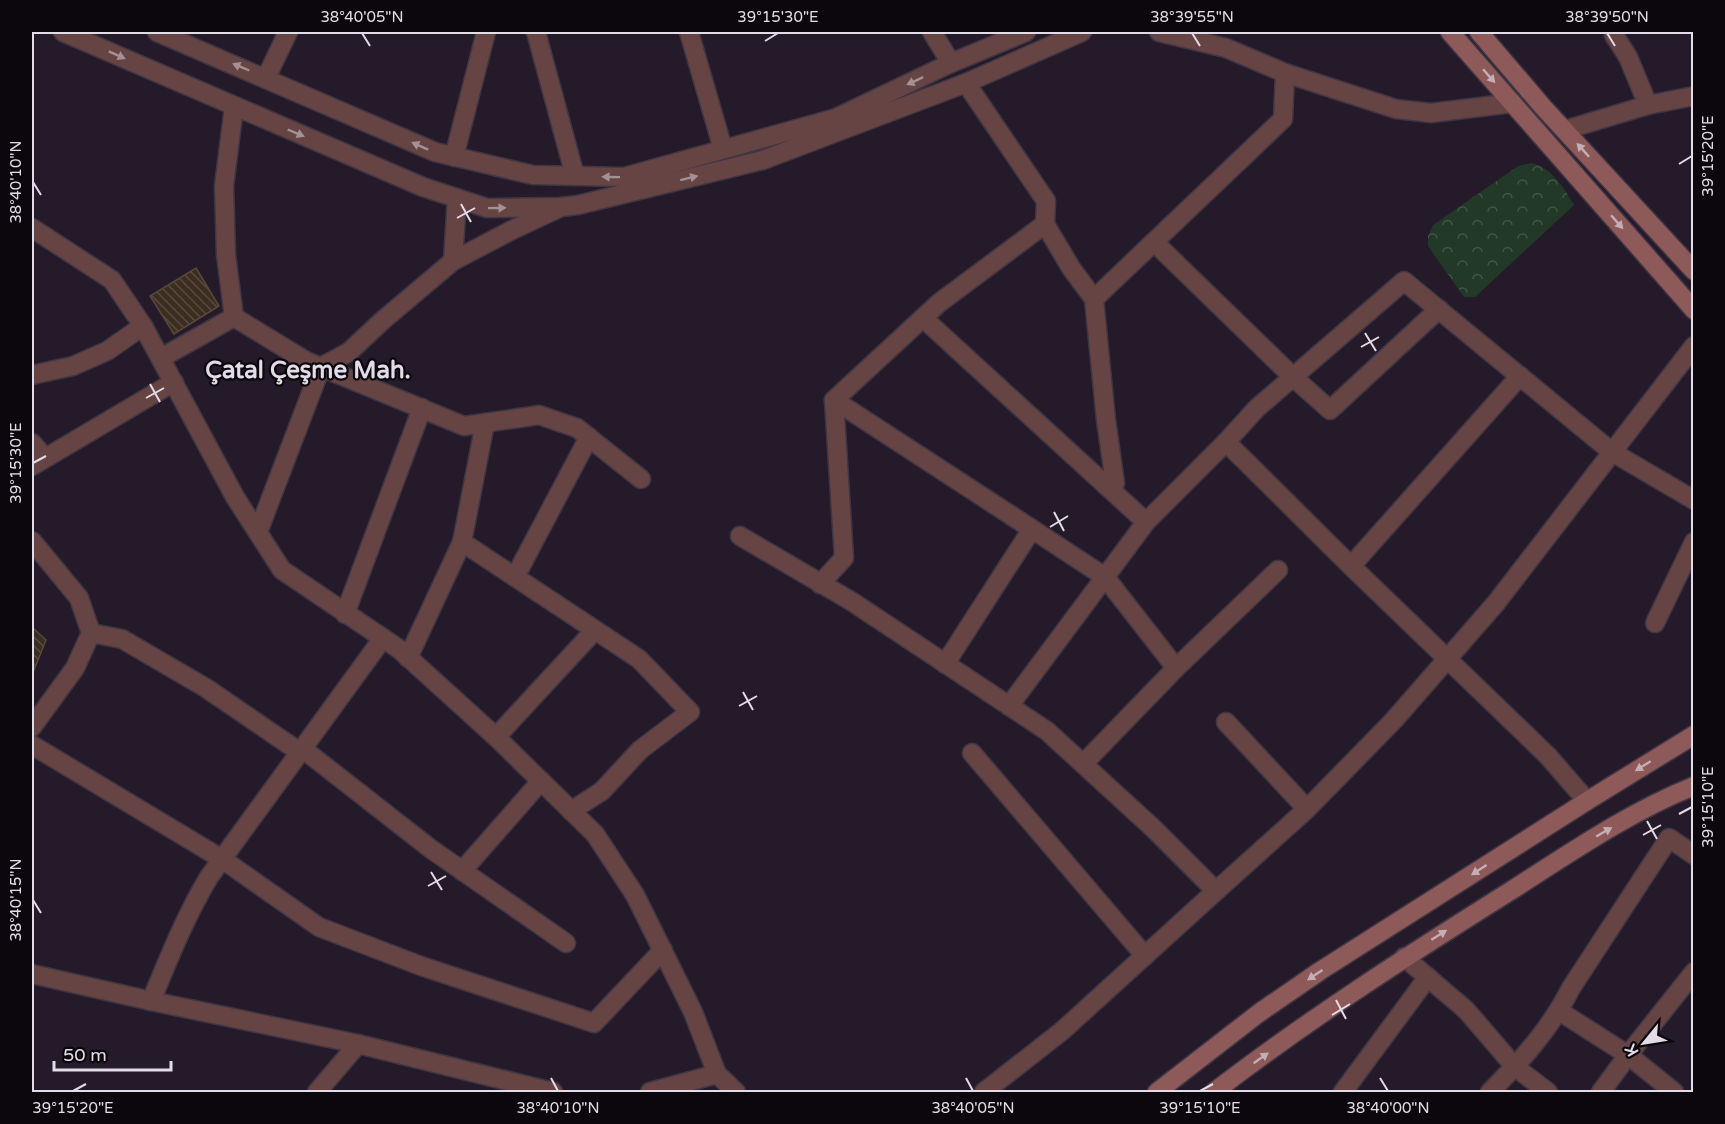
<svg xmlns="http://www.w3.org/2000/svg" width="1725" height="1124" font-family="'Varela Round',sans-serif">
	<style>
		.park { fill: url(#park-crowns) }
		.building { fill: url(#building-back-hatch); stroke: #58493b; stroke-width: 1.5 }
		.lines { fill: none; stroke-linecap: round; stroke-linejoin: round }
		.minor-casing { stroke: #3f3543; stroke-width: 21 }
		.tertiary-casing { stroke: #3f3543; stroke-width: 21 }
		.secondary-casing { stroke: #3f3543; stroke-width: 21 }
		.minor { stroke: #644; stroke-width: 18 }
		.tertiary { stroke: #644; stroke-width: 18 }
		.secondary { stroke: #8e5959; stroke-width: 18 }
		.oneway { fill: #a49095 }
		.oneway2 { fill: #c5aeb5 }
		.ticks { fill: none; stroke: #e2dce6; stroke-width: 2 }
		.labels { text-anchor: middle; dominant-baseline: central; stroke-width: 4.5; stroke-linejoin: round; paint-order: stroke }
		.district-label { font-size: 24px; font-weight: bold; fill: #e2dce6; stroke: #0b070d }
		.neatline { fill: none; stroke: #e2dce6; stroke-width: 2 }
		.ticks-label { font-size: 15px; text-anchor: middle; fill: #e2dce6 }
	</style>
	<defs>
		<pattern id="park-crowns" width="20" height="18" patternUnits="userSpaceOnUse" patternTransform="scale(1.5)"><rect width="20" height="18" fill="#223928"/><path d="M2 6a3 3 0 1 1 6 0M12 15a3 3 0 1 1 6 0" fill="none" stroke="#425547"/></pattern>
		<pattern id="building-back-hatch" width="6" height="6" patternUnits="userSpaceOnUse" patternTransform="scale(1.5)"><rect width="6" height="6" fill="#3b2d20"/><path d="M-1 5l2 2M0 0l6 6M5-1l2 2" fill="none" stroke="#574b40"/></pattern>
	</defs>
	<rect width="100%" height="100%" fill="#241a29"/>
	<!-- park -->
	<path class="park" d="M1531,163C1551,167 1564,188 1574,205L1475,297H1464L1428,246V236L1433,225L1518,166Z"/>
	<!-- building -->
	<g class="building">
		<polygon points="196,268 219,306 174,334 150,296"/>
		<polygon points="32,627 46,640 32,675"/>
	</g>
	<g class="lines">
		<defs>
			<g id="minor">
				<polyline points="536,32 575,176"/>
				<polyline points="689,32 723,149"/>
				<polyline points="932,32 951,63"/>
				<polyline points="1159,32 1226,48 1285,73 1396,109 1431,113 1513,103"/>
				<polyline points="1614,35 1628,57 1648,105"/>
				<polyline points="266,78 288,32"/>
				<polyline points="1565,130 1648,105 1694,96"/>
				<polyline points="454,157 486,32"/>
				<polyline points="1045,224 1071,268 1094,299"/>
				<polyline points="1154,242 1293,377 1330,410 1439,309"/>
				<polyline points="453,261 457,198"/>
				<polyline points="234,317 226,255 224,186 234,107"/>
				<polyline points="923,318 1146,522"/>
				<polyline points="161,358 234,317 306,361 464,426 539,415 577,428 641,479"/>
				<polyline points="32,375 73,366 107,351 143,326"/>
				<polyline points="834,400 1032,529"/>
				<polyline points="1226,442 1351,566 1548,756 1587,801"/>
				<polyline points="32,443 45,458"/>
				<polyline points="32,466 174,382"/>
				<polyline points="1112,490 1115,483 1106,420 1094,299 1283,119 1285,73"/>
				<polyline points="258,532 321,367 349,352 382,321 453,261 512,230 561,207"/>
				<polyline points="740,536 851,601 1047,731 1154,829 1216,891"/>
				<polyline points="32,541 79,598 91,633 75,668 32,727"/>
				<polyline points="462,542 639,659 690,712 640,750 602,791 571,811"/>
				<polyline points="1351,566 1520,376"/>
				<polyline points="515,577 589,437"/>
				<polyline points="820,584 844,558 834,400 939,303 1045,224 1046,201 966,83"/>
				<polyline points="345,614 422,408"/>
				<polyline points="1655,623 1694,542"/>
				<polyline points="91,633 122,639 206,688 301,753"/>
				<polyline points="408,658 462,542 485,423"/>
				<polyline points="945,664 1032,529 1105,577 1176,668"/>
				<polyline points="1009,706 1146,522 1226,442 1257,408 1404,281 1612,452 1694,500"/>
				<polyline points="1226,722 1307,809"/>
				<polyline points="496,737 595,630"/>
				<polyline points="32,745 222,859 319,927 421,966 594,1023 663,950"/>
				<polyline points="303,749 431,849 566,943"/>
				<polyline points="972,753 1145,956"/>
				<polyline points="1083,764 1176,668 1278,570"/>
				<polyline points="462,871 541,781"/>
				<polyline points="1404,957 1466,1010 1515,1067 1548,1092"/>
				<polyline points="32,974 151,1001 358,1044 553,1092"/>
				<path d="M151,1001C169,958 185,917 209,877L383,638"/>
				<polyline points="1559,1011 1628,1055 1674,1092"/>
				<polyline points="317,1092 358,1044"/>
				<polyline points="650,1092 717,1074"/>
				<polyline points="984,1092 1062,1031 1216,891 1307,809 1394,720 1496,603 1694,346"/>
				<polyline points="1343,1092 1428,977"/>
				<path d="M1490,1092C1521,1061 1551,1028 1571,988L1669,838L1694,855"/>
				<polyline points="1601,1092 1628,1055 1694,972"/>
			</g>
			<g id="tertiary">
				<polyline points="63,32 423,187 487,208 561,207 578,205 763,160 966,83 1082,32"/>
				<polyline points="157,32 435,152 533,175 624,177 836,118 951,63 1026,32"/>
				<polyline points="32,228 112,280 143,326 235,497 282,570 399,649 496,737 595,834 635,895 693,1012 717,1074 736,1092"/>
			</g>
			<g id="secondary">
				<polyline points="1450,32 1694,310"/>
				<polyline points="1479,32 1543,107 1694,271"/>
				<polyline points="1157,1092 1259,1013 1320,971 1587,801 1694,735"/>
				<path d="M1214,1092C1309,1019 1410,954 1512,890C1570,853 1629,812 1694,786"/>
			</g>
		</defs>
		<!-- minor casing -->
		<use href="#minor" class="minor-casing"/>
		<!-- tertiary casing -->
		<use href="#tertiary" class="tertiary-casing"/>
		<!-- secondary casing -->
		<use href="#secondary" class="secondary-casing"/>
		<!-- minor -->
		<use href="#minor" class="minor"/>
		<!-- tertiary -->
		<use href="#tertiary" class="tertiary"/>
		<!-- secondary -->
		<use href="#secondary" class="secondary"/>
	</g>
	<!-- one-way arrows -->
	<defs><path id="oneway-solid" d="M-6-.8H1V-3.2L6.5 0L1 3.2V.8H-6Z" transform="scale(1.5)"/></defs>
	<g class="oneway">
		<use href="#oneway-solid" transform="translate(117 55) rotate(24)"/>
		<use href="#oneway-solid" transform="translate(241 67) rotate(-157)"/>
		<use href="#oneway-solid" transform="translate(915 81) rotate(155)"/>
		<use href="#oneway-solid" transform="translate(296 133) rotate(23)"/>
		<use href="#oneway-solid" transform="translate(420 146) rotate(-156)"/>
		<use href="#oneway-solid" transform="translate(611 177) rotate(-179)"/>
		<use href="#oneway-solid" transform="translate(689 178) rotate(-14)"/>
		<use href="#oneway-solid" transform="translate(497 208) rotate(-1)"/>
	</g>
	<g class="oneway2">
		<use href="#oneway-solid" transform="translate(1489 76) rotate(49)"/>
		<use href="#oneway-solid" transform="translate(1583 150) rotate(-132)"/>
		<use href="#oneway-solid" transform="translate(1617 222) rotate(49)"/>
		<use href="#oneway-solid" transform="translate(1643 766) rotate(148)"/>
		<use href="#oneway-solid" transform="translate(1604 832) rotate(-30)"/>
		<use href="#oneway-solid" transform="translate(1479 870) rotate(147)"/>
		<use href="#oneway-solid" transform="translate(1439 935) rotate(-32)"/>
		<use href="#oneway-solid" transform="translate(1315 975) rotate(146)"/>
		<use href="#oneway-solid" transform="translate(1261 1058) rotate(-35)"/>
	</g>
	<!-- ticks -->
	<path class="ticks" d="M362,33L370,46M1192,33L1200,46M1607,33L1615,46M765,41L778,33M1679,164L1692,156M33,182L41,195M461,204L471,222M457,218L475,208M1365,333L1376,351M1361,347L1379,337M150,384L160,402M146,398L164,388M33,463L46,456M1054,512L1064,531M1050,527L1068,516M743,692L753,710M739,706L757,696M1679,814L1692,807M1647,821L1657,839M1643,835L1661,825M431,872L442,890M428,886L446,876M33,900L41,913M1336,1000L1346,1019M1332,1015L1350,1004M551,1078L558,1091M966,1078L973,1091M1380,1078L1388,1091M73,1091L86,1084M1200,1091L1213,1084"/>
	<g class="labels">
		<!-- district labels -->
		<g class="district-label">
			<text x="308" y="370">Çatal Çeşme Mah.</text>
		</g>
	</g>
	<!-- border -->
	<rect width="1725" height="1124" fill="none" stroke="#0b070d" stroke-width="66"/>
	<!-- north arrow -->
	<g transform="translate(1644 1043) rotate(240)" stroke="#0b070d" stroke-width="4.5" paint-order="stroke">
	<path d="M0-4.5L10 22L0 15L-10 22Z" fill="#e2dce6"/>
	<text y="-9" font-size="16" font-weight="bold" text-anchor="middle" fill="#e2dce6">K</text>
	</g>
	<!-- scale -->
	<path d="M54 1061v9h117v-9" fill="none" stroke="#e2dce6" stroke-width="3"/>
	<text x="63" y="1061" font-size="18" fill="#e2dce6" stroke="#0b070d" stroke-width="4.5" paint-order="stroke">50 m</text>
	<rect x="33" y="33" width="1659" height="1058" class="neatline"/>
	<g class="ticks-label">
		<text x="362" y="22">38°40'05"N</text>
		<text x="778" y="22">39°15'30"E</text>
		<text x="1192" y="22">38°39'55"N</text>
		<text x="1607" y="22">38°39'50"N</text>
		<text transform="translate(1708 156) rotate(-90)" y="5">39°15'20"E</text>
		<text transform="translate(16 182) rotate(-90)" y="5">38°40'10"N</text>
		<text transform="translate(16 463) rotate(-90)" y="5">39°15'30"E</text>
		<text transform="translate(1708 807) rotate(-90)" y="5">39°15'10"E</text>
		<text transform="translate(16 900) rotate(-90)" y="5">38°40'15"N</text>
		<text x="73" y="1113">39°15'20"E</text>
		<text x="558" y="1113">38°40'10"N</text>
		<text x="973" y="1113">38°40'05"N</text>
		<text x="1200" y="1113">39°15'10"E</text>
		<text x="1388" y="1113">38°40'00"N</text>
	</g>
</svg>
